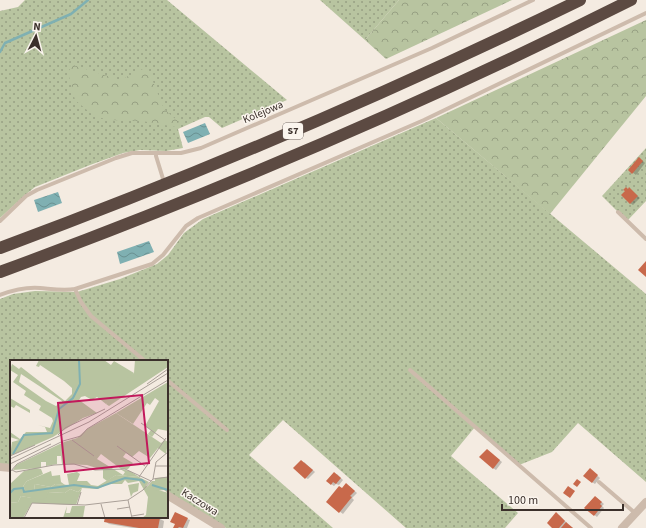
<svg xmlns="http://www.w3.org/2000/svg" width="646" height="528" font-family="'Source Sans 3',sans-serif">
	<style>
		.grass { fill: url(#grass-dots) }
		.forest { fill: url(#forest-crowns) }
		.water { fill: url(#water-waves) }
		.shadow { fill: #0003 }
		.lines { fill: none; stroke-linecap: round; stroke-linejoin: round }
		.stream { stroke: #7fb0b2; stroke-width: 2.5 }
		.building { fill: #c8694b }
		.service { stroke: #cdbbac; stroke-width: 4 }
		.minor { stroke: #cdbbac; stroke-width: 8 }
		.motorway { stroke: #5c4a42; stroke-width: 12 }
		.labels { text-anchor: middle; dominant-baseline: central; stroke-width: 3; stroke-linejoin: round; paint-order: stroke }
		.shield { fill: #fbf5ee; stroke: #756b66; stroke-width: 1 }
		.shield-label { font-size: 10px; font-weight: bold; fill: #3b302b }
		.street-label { font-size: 11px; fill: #3b302b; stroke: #fbf5ee }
		.inset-river { fill: none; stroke: #7fb0b2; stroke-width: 2 }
		.inset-road { fill: none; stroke: #aaa098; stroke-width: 1 }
		.view { fill: #c2185b; fill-opacity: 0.15; stroke: #c2185b; stroke-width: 2 }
		.inset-edge { fill: none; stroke: #3b302b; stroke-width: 2 }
	</style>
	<defs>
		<pattern id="grass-dots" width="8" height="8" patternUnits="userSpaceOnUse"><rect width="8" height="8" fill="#b8c4a0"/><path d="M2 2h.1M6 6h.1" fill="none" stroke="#97a083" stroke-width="1.8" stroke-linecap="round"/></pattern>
		<pattern id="forest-crowns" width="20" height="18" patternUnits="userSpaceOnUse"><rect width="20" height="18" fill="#b8c4a0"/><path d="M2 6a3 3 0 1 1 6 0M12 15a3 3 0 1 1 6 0" fill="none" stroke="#97a083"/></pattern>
		<pattern id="water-waves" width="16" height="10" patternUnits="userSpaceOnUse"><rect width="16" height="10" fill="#7fb0b2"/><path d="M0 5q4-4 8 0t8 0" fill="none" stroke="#699091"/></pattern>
	</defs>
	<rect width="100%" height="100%" fill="#f4ebe1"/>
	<!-- grass -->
	<g class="grass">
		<polygon points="25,0 167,0 287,100 222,128 209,117 205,117 178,129 183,148 166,151 140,150 123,153 90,165 35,187 24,196 0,218 0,11 18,7"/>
		<polygon points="320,0 399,0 365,40"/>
		<polygon points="436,118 646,294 646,482 578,423 552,452 519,465 475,427 451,456 518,513 505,528 406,528 283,420 249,455 333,528 226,528 167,492 167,361 11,361 11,466 0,465 0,299 13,294 35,291 77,292 120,279 157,264 168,255 184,233 203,219"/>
		<polygon points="646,148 646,201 627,221 602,196"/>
	</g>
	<!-- forest -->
	<g class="forest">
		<polygon points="399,0 512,0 386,59 365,40"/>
		<polygon points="646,20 646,96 550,214 436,118"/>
		<polygon points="73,65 120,80 145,68 150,74 164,109 180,123 176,127 142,121 109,120 94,116 75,100 68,72"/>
	</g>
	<!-- water -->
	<g class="water">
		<polygon points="205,123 210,134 188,143 183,132"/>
		<polygon points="58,192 62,203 38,212 34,200"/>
		<polygon points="149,241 154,252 120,264 117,252"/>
	</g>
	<!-- shadow -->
	<g class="shadow">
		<polygon points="642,160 645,163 636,175 629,170"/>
		<polygon points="630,189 640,198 633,205 630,203"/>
		<polygon points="487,450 502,462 496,470 493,468"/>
		<polygon points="304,462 315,472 308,479 306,478"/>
		<polygon points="592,471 600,478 595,484 592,482"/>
		<polygon points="337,474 343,480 339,485 336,484 334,486 327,481"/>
		<polygon points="349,486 357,493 352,498 354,500 343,514 327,502 342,489"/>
		<polygon points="597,498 604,504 602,506 604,508 597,517 586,508"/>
		<polygon points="559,515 567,523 567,524 573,528 554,528"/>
		<polygon points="106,517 131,517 151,521 152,517 160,519 164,521 163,528 133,528 109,524 105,521"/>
		<polygon points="187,519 190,520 187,528 174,528"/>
	</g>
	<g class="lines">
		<!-- stream -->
		<polyline class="stream" points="0,52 5,43 71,14 88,0"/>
	</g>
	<!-- building -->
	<g class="building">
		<polygon points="639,157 643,161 632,174 628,170"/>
		<polygon points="626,187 628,189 629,187 638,196 630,204 621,195 625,191 623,190"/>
		<polygon points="646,261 646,277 638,270"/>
		<polygon points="487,449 500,460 493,469 479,457"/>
		<polygon points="301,460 313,470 305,479 293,468"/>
		<polygon points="590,468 598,475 592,483 583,476"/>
		<polygon points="334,472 341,478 336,484 333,482 331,485 326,481"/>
		<polygon points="577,479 581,482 577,487 573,484"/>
		<polygon points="346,483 355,491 350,496 352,497 339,513 326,502 339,486 342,488"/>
		<polygon points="568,486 575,491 570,498 563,493"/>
		<polygon points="595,496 602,502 600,504 602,506 594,516 584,508"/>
		<polygon points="175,512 188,518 183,528 179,527 178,528 173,528 175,524 170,522"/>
		<polygon points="556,512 565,521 559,528 552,528 547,523"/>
		<polygon points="105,517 136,517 150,519 150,517 160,518 158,528 139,528 104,522"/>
		<polygon points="566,522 573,528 561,528"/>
	</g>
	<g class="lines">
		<!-- service -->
		<g class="service">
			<polyline points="156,153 156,156 164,182"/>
			<polyline points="618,212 646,239"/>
			<polyline points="0,221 26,196 37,190 116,158 132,153 181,153 201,148 432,48 533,0"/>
			<polyline points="75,289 81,302 91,316 145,361"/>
			<path d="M0,295C13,290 27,287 40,288C52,289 63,291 75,289L152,264L163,255L186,226L198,218L424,120L646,13"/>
			<polyline points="410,370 591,528"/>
			<polyline points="167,380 227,430"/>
			<polyline points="599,482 635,513"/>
		</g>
		<!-- minor -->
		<g class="minor">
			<polyline points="0,467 11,468"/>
			<polyline points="167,495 221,528"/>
			<polyline points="622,528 646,502"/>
		</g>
		<!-- motorway -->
		<g class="motorway">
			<path d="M0,248C197,175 391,92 580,0"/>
			<path d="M0,272C215,193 426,103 631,0"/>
		</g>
	</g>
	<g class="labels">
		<!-- shield labels -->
		<rect class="shield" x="283" y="123" width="20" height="16" rx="3"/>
		<g class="shield-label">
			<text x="293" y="131">S7</text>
		</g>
		<!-- street labels -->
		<g class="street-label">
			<text transform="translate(263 112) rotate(-23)">Kolejowa</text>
			<text transform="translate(200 502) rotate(32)">Kaczowa</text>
		</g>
	</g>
	<!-- overview -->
	<g transform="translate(10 360)">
		<rect width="158" height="158" fill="#f4ebe1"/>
		<path d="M29,0H94L101,5L104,1L124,13L96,44L87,37L82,40L75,36L71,37L69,40L87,53L73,58L43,77L0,96L2,82L9,80L0,77V72L10,79L16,72H37L35,67L28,65L40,68L43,61L42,58L29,50L31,46L14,35L16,31L3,22L8,15L0,10L2,4L9,9L11,7L55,41L62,34V28L54,21L30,5L29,7L26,6ZM11,14L52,41V42L46,46L36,41L9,22ZM0,38L20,50V53L6,45L4,48L0,46ZM106,53L151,83L155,80L158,82L156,94L148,88L140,98L129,91L122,97L116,93L113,97L123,103L118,109H111L91,94L87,99L113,115L115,112L110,109L120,111L129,117L106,115L97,121L93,118V110L77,105L52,104L51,96H47V104L36,106V102H31V108L3,110L6,105L54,82L67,78L77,69ZM41,111L42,116L50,115L51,122L55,125L45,124L41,127L25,124L24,130H15L13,126L17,121ZM158,117V124L144,126V130L158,133V153L137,127L142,121H145V118ZM72,128L66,145L22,143L13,158H0V143L8,142L11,136L22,138L38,132L55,133L60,129L68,132ZM57,146L56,153H60L62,146H75L73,158H53Z" fill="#b8c4a0" fill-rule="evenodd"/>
		<path d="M40,0H52L62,15L49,9ZM125,0H158V7L99,46L96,44L104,32L114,20L124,13ZM158,22V71L148,69L142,77L138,74L141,70L135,66L149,41L145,38L140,45L137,43L123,64L106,53ZM25,108L31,109L33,114L17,121L13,126L15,130H24L25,124L41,127L45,124L59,125L57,114L67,112L70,114L67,121H77L81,125L88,126L106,115L129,117L139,122L136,126L158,133V158H132L136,155L138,137L129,121L118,123L115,120L112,124H98L88,129L72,128L68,132L60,129L55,133L38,132L36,138L31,140L11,136L8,142L0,143V124L14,111ZM129,123L128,131L123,133L121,137L118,125Z" fill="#b8c4a0"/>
		<path d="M155,123L158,124V133L154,130L145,131L142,124Z" fill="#b8c4a0"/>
		<path class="inset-river" d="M3,94L14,75L42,73L49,49L63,38L70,24L69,0M142,125L158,130M0,133L4,129L13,128L14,132L64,125L87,128L115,118L132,120L135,123"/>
		<path class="inset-road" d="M137,24L158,9M131,63L155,80M48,75L55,68L95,49M62,80L84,96M107,86L135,106M0,96L25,85M0,99L79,62L158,13M0,104L41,84M145,106H158M2,110L6,112L44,105L64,104L85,110L115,109L141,121M0,112L7,104L53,81L71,76L77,69L158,20M129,117L156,78M143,119L146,102L158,92M118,140L122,158M91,144L95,158M67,145L71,132M107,149L120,147M122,156L134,154M14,158L22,143L75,145L118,140L133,130L143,119L158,117"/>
		<path class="view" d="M132,35L139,103L55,112L48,43Z"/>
		<rect width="158" height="158" class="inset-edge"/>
	</g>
	<!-- north arrow -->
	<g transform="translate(36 36) rotate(6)" stroke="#fbf5ee" stroke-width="3" paint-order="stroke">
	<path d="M0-3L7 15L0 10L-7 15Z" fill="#3b302b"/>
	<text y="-6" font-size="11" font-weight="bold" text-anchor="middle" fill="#3b302b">N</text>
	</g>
	<!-- scale -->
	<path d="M502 504v6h121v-6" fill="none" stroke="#3b302b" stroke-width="2"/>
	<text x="508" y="504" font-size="12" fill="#3b302b" stroke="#fbf5ee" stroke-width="3" paint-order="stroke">100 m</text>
</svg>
